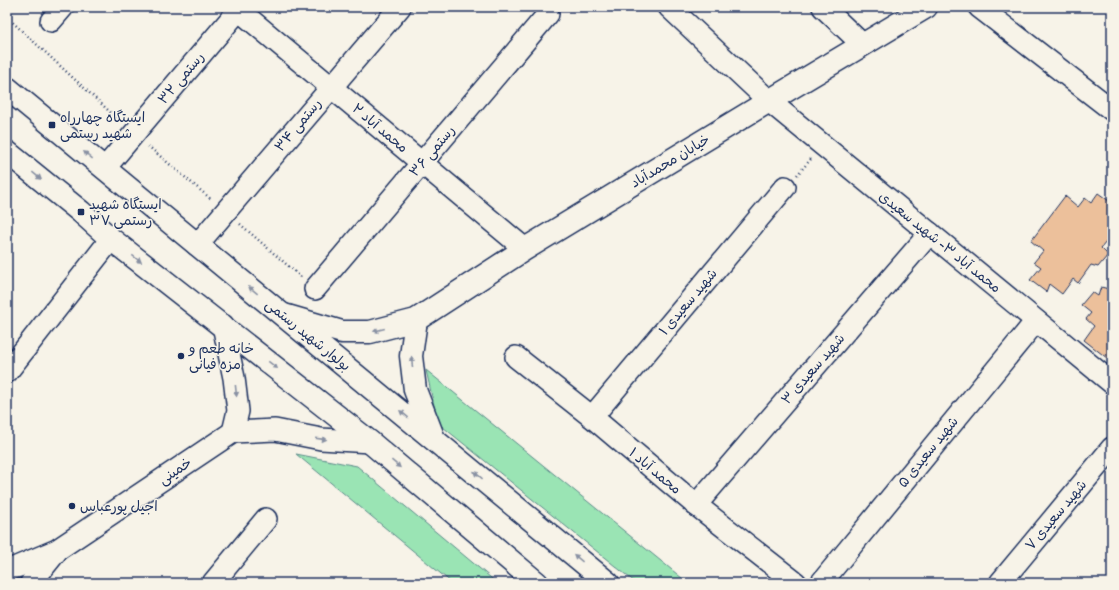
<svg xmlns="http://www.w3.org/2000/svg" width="1119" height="590" font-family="Itim,'Playpen Sans Arabic',sans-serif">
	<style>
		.green { fill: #9ae4b4; stroke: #5a8a89 }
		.building { fill: #ecc09b; stroke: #1b2f5e }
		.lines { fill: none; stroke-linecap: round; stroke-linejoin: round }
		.minor-casing { stroke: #1b2f5e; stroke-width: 24 }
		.tertiary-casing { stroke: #1b2f5e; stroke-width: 25 }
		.secondary-casing { stroke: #1b2f5e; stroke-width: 25 }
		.path { stroke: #1b2f5e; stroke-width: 2.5; stroke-dasharray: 1 3; stroke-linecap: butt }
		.minor { stroke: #f7f3e8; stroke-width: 21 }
		.tertiary { stroke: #f7f3e8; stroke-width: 22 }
		.secondary { stroke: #f7f3e8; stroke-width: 22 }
		.oneway { fill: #8991a3 }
		.poi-dot { fill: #1b2f5e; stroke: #f7f3e8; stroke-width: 1.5 }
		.labels { text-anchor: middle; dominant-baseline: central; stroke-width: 3; stroke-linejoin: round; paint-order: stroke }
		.street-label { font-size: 14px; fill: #1b2f5e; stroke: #f7f3e8 }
		.poi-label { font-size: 14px; fill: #1b2f5e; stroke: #f7f3e8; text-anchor: start }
	</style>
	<rect width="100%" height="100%" fill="#f7f3e8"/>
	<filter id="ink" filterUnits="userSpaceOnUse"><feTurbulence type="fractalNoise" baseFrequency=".025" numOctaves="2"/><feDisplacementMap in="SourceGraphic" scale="8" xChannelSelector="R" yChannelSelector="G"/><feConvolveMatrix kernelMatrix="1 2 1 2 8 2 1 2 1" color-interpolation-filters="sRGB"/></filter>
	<g filter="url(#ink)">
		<!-- green -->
		<g class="green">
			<polygon points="426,370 688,583 636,583 438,423"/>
			<polygon points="296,454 357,466 497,583 452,583"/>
		</g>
		<!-- building -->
		<g class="building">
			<polygon points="1098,193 1112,203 1108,209 1112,211 1112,235 1101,248 1108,255 1098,267 1091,265 1078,283 1073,279 1062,294 1049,284 1046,292 1030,280 1041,267 1034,262 1043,251 1031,241 1065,196 1078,207 1085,198 1091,203"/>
			<polygon points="1112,286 1112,362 1084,340 1094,326 1086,319 1091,313 1081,305 1092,292 1098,296 1101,287 1109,289"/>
		</g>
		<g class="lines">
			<defs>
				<g id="minor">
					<polyline points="235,7 525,249"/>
					<polyline points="669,7 769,101 1112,383"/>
					<polyline points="823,7 863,45"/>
					<polyline points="979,7 1112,110"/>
					<polyline points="51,21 63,7"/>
					<polyline points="105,168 241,7"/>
					<polyline points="197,245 400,7"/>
					<polyline points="315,289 548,14"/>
					<polyline points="223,325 234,378 238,411 233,432 275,430 321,439 370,442"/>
					<polyline points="516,357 592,417 696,505 796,583"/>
					<polyline points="7,372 111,239"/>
					<polyline points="592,417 785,187"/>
					<polyline points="696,505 930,233"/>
					<polyline points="7,571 57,550 233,432"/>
					<polyline points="31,583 56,552"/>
					<polyline points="213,583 266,519"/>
					<polyline points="821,583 1036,321"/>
					<polyline points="1000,583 1112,448"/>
				</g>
				<g id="tertiary">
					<polyline points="284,315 342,332 370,332 416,320 525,249 769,101 926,7"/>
					<polyline points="416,320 411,356 415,390 434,439"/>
				</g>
				<g id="secondary">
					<polyline points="7,88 608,583"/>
					<polyline points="7,152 81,212 111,239 370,442 537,583"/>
				</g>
			</defs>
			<!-- minor casing -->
			<use href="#minor" class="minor-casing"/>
			<!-- tertiary casing -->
			<use href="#tertiary" class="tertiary-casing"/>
			<!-- secondary casing -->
			<use href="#secondary" class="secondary-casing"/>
			<!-- path -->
			<g class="path">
				<polyline points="7,17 121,122"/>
				<polyline points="148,146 212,200"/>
				<polyline points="797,175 811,159"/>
				<polyline points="240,224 301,277"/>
			</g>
			<!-- minor -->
			<use href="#minor" class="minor"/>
			<!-- tertiary -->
			<use href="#tertiary" class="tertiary"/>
			<!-- secondary -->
			<use href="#secondary" class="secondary"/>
		</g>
		<!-- one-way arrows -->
		<defs><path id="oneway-solid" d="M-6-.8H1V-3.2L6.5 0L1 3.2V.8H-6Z"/></defs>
		<g class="oneway">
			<use href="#oneway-solid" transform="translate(88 155) rotate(-141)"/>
			<use href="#oneway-solid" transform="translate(37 176) rotate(39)"/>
			<use href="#oneway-solid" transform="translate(137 259) rotate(38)"/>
			<use href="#oneway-solid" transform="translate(253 290) rotate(-141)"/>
			<use href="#oneway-solid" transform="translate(379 330) rotate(166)"/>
			<use href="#oneway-solid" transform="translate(412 362) rotate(-95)"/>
			<use href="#oneway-solid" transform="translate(273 365) rotate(38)"/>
			<use href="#oneway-solid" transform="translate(236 391) rotate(84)"/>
			<use href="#oneway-solid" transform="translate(404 414) rotate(-141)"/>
			<use href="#oneway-solid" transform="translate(321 439) rotate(7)"/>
			<use href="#oneway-solid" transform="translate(396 464) rotate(40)"/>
			<use href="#oneway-solid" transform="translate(478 475) rotate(-140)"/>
			<use href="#oneway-solid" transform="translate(578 558) rotate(-140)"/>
		</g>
	</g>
	<!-- markers -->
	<g class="poi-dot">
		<rect x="48" y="121" width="8" height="8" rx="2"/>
		<rect x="77" y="208" width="8" height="8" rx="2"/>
		<circle cx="181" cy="356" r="4"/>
		<circle cx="72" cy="506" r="4"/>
	</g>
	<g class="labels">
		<!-- street labels -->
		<g class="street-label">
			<text transform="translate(181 78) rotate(-50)">رستمی ۳۲</text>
			<text transform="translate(298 125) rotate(-50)">رستمی ۳۴</text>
			<text transform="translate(380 128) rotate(40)">محمد آباد ۲</text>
			<text transform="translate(432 151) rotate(-50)">رستمی ۳۶</text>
			<text transform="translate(670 161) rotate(-31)">خیابان محمدآباد</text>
			<text transform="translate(940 242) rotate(39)">محمد آباد ۳- شهید سعیدی</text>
			<text transform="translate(688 302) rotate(-50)">شهید سعیدی ۱</text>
			<text transform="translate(308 335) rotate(39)">بولوار شهید رستمی</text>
			<text transform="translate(813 369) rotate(-49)">شهید سعیدی ۳</text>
			<text transform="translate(928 452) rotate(-51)">شهید سعیدی ۵</text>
			<text transform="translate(175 471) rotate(-34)">خمینی</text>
			<text transform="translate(655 471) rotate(40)">محمد آباد ۱</text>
			<text transform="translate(1056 515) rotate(-50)">شهید سعیدی ۷</text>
		</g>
		<!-- poi labels -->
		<g class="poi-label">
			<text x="60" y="117">ایستگاه چهارراه<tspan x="60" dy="16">شهید رستمی</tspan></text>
			<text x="89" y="204">ایستگاه شهید<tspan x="89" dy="16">رستمی ۳۷</tspan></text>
			<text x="189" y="348">خانه طعم و<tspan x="189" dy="16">مزه فیانی</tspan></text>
			<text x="80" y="506">اجیل پورعباس</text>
		</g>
	</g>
	<!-- margin -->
	<rect width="1119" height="590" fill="none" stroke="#f7f3e8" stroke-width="24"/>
	<rect x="12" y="12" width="1095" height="566" fill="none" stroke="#1b2f5e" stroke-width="1.5" filter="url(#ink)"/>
</svg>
